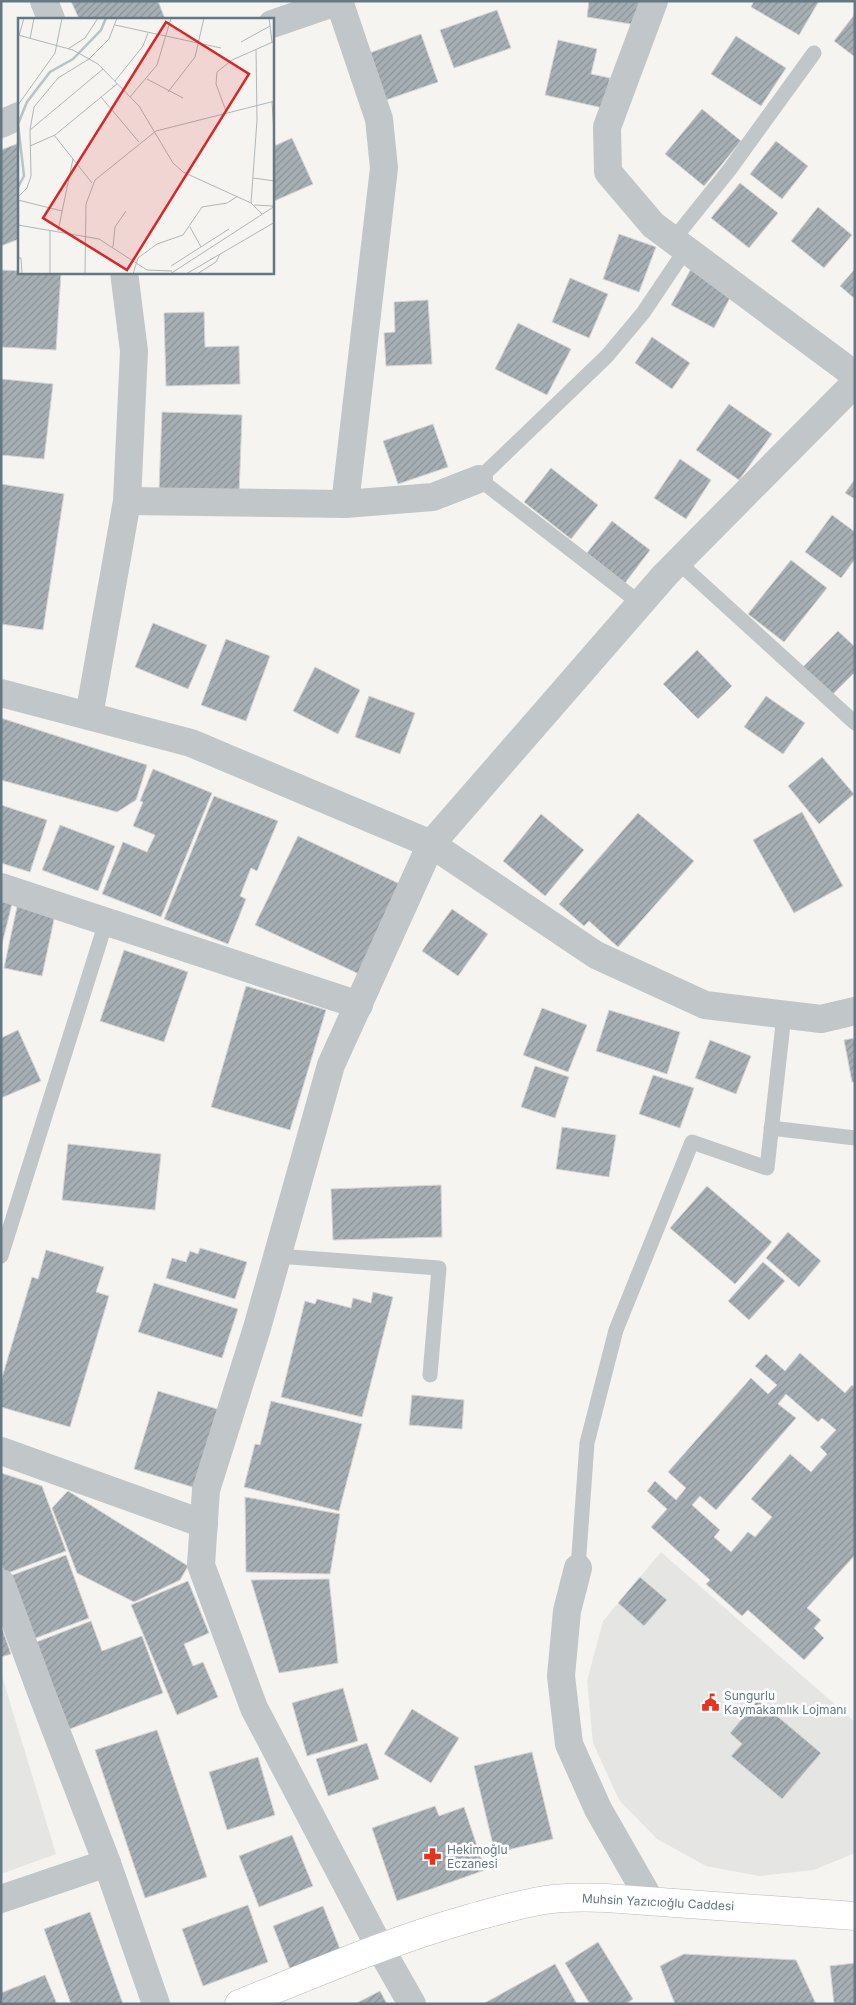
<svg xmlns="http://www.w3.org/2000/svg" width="856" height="2005" font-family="Inter,sans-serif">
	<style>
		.built { fill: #e5e6e4 }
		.building { fill: url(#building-hatch); stroke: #d6d5d3; fill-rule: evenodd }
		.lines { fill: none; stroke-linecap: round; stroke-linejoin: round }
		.secondary-casing { stroke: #b4babd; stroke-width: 29 }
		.service { stroke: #c1c6c8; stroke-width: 15 }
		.minor { stroke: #c1c6c8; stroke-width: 28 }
		.tertiary { stroke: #c1c6c8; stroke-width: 28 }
		.secondary { stroke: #fff; stroke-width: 28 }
		.labels { text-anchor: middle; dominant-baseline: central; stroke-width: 5; stroke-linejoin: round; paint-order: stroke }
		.poi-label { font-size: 12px; fill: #637882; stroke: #fff; text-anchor: start }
		.street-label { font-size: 12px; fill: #637882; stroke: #fff }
		.inset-river { fill: none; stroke: #b5c4c6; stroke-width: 2.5 }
		.inset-road { fill: none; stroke: #aeb7ba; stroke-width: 1 }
		.view { fill: #d62828; fill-opacity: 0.15; stroke: #d62828; stroke-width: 2.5 }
		.inset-edge { fill: none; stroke: #637882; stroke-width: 2.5 }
	</style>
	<defs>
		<pattern id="building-hatch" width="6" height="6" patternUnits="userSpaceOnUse" patternTransform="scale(1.25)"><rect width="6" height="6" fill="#a6afb3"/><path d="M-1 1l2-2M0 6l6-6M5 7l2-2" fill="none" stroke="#8b9397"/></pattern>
	</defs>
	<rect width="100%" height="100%" fill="#f5f4f0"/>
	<!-- built -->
	<g class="built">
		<polygon points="661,1552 855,1722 855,1853 814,1870 759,1876 706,1866 657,1839 619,1800 593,1743 587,1681 603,1621"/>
		<polygon points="2,1676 56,1854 1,1874 1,1677"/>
	</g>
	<!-- building -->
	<g class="building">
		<polygon points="71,1 158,1 165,19 79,19"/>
		<polygon points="589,1 641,1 637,25 587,17"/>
		<polygon points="754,1 819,1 799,35 751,7"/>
		<polygon points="497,10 511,48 454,68 440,30"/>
		<polygon points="855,14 855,57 834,41"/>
		<polygon points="421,34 438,82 383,101 367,54"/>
		<polygon points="736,36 786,68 761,106 711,74"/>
		<polygon points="558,40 597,49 591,74 610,78 603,108 545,95"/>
		<polygon points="702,109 741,141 704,186 665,154"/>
		<polygon points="292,138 313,184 272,202 272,147"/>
		<polygon points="776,141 808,166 782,199 750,174"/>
		<polygon points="19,143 19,239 1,246 1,150"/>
		<polygon points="740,183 778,213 749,248 711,218"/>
		<polygon points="818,207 852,235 824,268 791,241"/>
		<polygon points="619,234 656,247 639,292 603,279"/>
		<polygon points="691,269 733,292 714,328 671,305"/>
		<polygon points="855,269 855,299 840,286"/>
		<polygon points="1,270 61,273 56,350 1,347"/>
		<polygon points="570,278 608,294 589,338 552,322"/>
		<polygon points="428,300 432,364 386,366 384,333 395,332 394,302"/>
		<polygon points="204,312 205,347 239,346 240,384 166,386 164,313"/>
		<polygon points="518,323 571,349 547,395 495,369"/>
		<polygon points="652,337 690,363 672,389 635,363"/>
		<polygon points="1,379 53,384 44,459 1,455"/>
		<polygon points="729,404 772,434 739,480 696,450"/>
		<polygon points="162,412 242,415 239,494 159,491"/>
		<polygon points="433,424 448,467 398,484 383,441"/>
		<polygon points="680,459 711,480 686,519 654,498"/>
		<polygon points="551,468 598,505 571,539 524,502"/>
		<polygon points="855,479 855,499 845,493"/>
		<polygon points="1,484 64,494 43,630 1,624"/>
		<polygon points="832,515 855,532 855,559 841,578 805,552"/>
		<polygon points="612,521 650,550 625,583 587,553"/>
		<polygon points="791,560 827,588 784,642 748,614"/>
		<polygon points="153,623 207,645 188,689 135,667"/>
		<polygon points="838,631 855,647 855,672 830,697 801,669"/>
		<polygon points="226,639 270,656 246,721 201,705"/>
		<polygon points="697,650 732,686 698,719 663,684"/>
		<polygon points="315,667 360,690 338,734 293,711"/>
		<polygon points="369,696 415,713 400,754 355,737"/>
		<polygon points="766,696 805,723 783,754 744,727"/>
		<polygon points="1,718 147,765 136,800 117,812 1,780"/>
		<polygon points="822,757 854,794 819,824 788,786"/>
		<polygon points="153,769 212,793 161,917 102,894 123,842 147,852 155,835 133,826 143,802 140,801"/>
		<polygon points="214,796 278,821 257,871 251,868 240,896 246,899 228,944 164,919"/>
		<polygon points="1,805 47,820 30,872 1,863"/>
		<polygon points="802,812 843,886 794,913 753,840"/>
		<polygon points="638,813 694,861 618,947 589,921 584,926 559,904"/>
		<polygon points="541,814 584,850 545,896 503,861"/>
		<polygon points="60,825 115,846 98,891 42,870"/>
		<polygon points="298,836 402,885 359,974 255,925"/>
		<polygon points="1,893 14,896 1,948"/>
		<polygon points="18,902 56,910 42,976 4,968"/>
		<polygon points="452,909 488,934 458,976 422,951"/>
		<polygon points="124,950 188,972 164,1042 100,1021"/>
		<polygon points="246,986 326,1010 290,1130 211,1107"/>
		<polygon points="542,1008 587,1025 568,1072 523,1055"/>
		<polygon points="609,1010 680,1032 667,1074 596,1051"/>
		<polygon points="18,1030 41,1081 1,1098 1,1038"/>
		<polygon points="855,1038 855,1082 852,1082 844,1040"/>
		<polygon points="710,1040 751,1056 736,1094 695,1078"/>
		<polygon points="535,1066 569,1077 555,1118 521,1107"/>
		<polygon points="653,1075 694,1088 680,1128 639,1114"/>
		<polygon points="562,1127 616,1135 609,1177 556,1169"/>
		<polygon points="68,1144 161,1154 155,1210 62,1200"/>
		<polygon points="441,1185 442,1237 333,1240 331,1189"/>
		<polygon points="707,1186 772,1242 735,1284 670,1228"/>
		<polygon points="788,1232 821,1261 799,1287 766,1258"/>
		<polygon points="200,1248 247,1262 235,1299 166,1278 172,1258 186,1262 190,1251 198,1254"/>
		<polygon points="46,1250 104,1267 96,1292 109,1296 70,1427 1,1407 1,1381 32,1277 38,1279"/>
		<polygon points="763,1262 785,1281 749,1320 728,1301"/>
		<polygon points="154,1283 238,1309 222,1358 138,1332"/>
		<polygon points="373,1292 393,1297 362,1417 281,1397 305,1301 315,1304 317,1299 351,1308 353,1298 371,1303"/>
		<path d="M800,1353L845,1393L852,1385L855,1388V1555L807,1608L821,1620L814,1628L824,1638L804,1660L748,1610L742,1616L706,1584L710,1580L651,1527L667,1509L647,1491L655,1481L676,1500L686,1488L668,1472L751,1378L768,1394L777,1385L755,1366L766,1354L785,1371ZM786,1394L818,1422L822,1418L836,1430L820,1447L827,1454L811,1472L790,1454L751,1499L772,1517L755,1537L748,1532L731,1552L714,1537L720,1530L692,1505L700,1496L716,1510L796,1418L778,1404Z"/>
		<polygon points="158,1391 227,1412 202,1490 134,1469"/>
		<polygon points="412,1395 464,1400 462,1429 409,1425"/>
		<polygon points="271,1401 362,1424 339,1511 244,1487 255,1444 260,1445"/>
		<polygon points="1,1473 42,1486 66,1551 5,1574 1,1563"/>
		<polygon points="68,1491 188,1566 180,1580 134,1602 77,1573 52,1508"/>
		<polygon points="245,1497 340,1514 330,1574 246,1572"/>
		<polygon points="66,1555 89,1618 28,1641 5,1578"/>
		<polygon points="640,1577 667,1600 644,1626 618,1603"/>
		<polygon points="329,1579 338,1663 279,1673 251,1580"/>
		<polygon points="188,1581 209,1633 184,1644 193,1666 203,1662 218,1697 177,1715 131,1605"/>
		<polygon points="91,1621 102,1651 142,1636 163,1693 62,1732 29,1645"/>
		<polygon points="1,1625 11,1654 1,1657"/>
		<polygon points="343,1688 358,1741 307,1756 292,1703"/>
		<polygon points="758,1700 821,1753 782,1799 731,1756 742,1744 730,1733"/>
		<polygon points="412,1709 459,1738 431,1783 384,1754"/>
		<polygon points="157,1730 207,1877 145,1898 95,1750"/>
		<polygon points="367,1743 379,1779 328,1796 316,1759"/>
		<polygon points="532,1752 553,1839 495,1853 474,1766"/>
		<polygon points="258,1757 275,1815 227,1830 209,1772"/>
		<polygon points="435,1806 439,1816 464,1807 485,1870 397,1901 372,1828"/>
		<polygon points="292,1835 313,1886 259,1907 239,1856"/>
		<polygon points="248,1905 268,1962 203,1986 182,1929"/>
		<polygon points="323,1906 342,1954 292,1974 273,1926"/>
		<polygon points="90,1912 123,2004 71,2004 44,1929"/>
		<polygon points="598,1942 633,1999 626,2004 590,2004 565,1963"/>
		<polygon points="684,1954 796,1960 816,2004 675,2004 660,1966"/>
		<polygon points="855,1963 855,2004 834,2004 830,1966"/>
		<polygon points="555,1964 577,2004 483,2004"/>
		<polygon points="45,1975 57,2004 3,2004 1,1993"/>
		<polygon points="380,1991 387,2004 355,2004"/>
	</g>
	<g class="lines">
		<defs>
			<path id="secondary" d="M239,2004C316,1973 392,1940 471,1918C496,1911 520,1904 545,1900C565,1897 586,1897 606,1898L855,1916"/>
		</defs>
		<!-- secondary casing -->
		<use href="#secondary" class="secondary-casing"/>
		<!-- service -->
		<g class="service">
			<polyline points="673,240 730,169 814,53"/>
			<polyline points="678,562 855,723"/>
			<polyline points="641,604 479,479 607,356 643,313 686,249"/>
			<polyline points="771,1128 855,1138"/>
			<polyline points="1,1256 106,922"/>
			<polyline points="277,1256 439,1268 430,1375"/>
			<polyline points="578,1568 587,1443 616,1330 692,1142 767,1168 784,1015"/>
		</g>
		<!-- minor -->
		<g class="minor">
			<polyline points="44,1 51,19"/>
			<polyline points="654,1 607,127 608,172 653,225 855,375"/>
			<polyline points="272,24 339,1 379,119 384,168 345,504"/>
			<polyline points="1,124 19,116"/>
			<polyline points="127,501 345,504 433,497 479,479"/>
			<polyline points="89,716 127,501 134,351 124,272"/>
			<polyline points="1,887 359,1005"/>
			<polyline points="1,1451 204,1524"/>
			<polyline points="578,1568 567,1611 561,1676 569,1744 598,1809 650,1900"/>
			<polyline points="1,1583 40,1689 107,1863 156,2004"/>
			<polyline points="1,1899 107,1863"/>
			<polyline points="412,2004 380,1948 254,1708 201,1565 206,1490 257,1328 331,1065 431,844 665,575 855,383"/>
		</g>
		<!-- tertiary -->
		<polyline class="tertiary" points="1,693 191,743 431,844 596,955 705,1005 821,1019 855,1011"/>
		<!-- secondary -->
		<use href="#secondary" class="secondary"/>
	</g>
	<!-- icons -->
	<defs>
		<symbol id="civic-bare" viewBox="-9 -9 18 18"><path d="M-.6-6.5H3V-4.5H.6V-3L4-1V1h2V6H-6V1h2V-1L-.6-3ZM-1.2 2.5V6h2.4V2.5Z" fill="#e7321e" stroke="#fff" stroke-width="2.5" paint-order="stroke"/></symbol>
		<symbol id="pharmacy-bare" viewBox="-9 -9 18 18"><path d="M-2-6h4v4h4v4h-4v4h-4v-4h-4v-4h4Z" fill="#e7321e" stroke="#fff" stroke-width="2.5" paint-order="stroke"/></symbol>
	</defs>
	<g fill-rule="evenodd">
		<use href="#civic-bare" x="698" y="1690" width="25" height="25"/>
		<use href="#pharmacy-bare" x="420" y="1844" width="25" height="25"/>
	</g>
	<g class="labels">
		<!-- poi labels -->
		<g class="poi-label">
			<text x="724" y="1695">Sungurlu<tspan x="724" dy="14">Kaymakamlık Lojmanı</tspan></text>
			<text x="447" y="1849">Hekimoğlu<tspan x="447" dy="14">Eczanesi</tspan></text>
		</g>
		<!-- street labels -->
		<g class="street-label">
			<text transform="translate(658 1902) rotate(3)">Muhsin Yazıcıoğlu Caddesi</text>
		</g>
	</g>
	<!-- overview -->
	<g transform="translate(18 18)">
		<rect width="256" height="256" fill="#f5f4f0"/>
		<path class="inset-river" d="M0,169L6,158L0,106L9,84L32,54L55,41L83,12L88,0"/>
		<path class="inset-road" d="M251,0L254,24M97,7L203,30M0,17L55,32L80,46L121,88L155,145L165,154L233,185L244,196M1,18L6,0M12,21L16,0M223,24L252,8M50,31L67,20L80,0M129,61L165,80M97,63L125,28L130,15M150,74L177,39L186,0M83,79L121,124M112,79L139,47L153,0M254,84L257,130M0,87L37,35L44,0M208,93L198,66L199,54L214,42L257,23M12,112L85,51M36,117L74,165M12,128L37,117L99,66M0,140V161M235,160L257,163M0,179L9,170L13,158L12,112L16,89L40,60L71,41L91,21L99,0M0,182L44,193M233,185L239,102L238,31M236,187L255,188M0,207L81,221L129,252L154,253M172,209L183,229M32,212V256M40,213L55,141M95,229L97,209L108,193M0,240H3L4,256M153,248L211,211M67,256L68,186L77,162L138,113L257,83M115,256L120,240L139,226L165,217L184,189L209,185L220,178M152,256L257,188M168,256L257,204M179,256L198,244L202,236"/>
		<path class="view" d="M148,4L231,56L109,252L25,200Z"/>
		<rect width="256" height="256" class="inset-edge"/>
	</g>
	<!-- border -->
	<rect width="856" height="2005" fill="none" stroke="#637882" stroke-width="5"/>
</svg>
